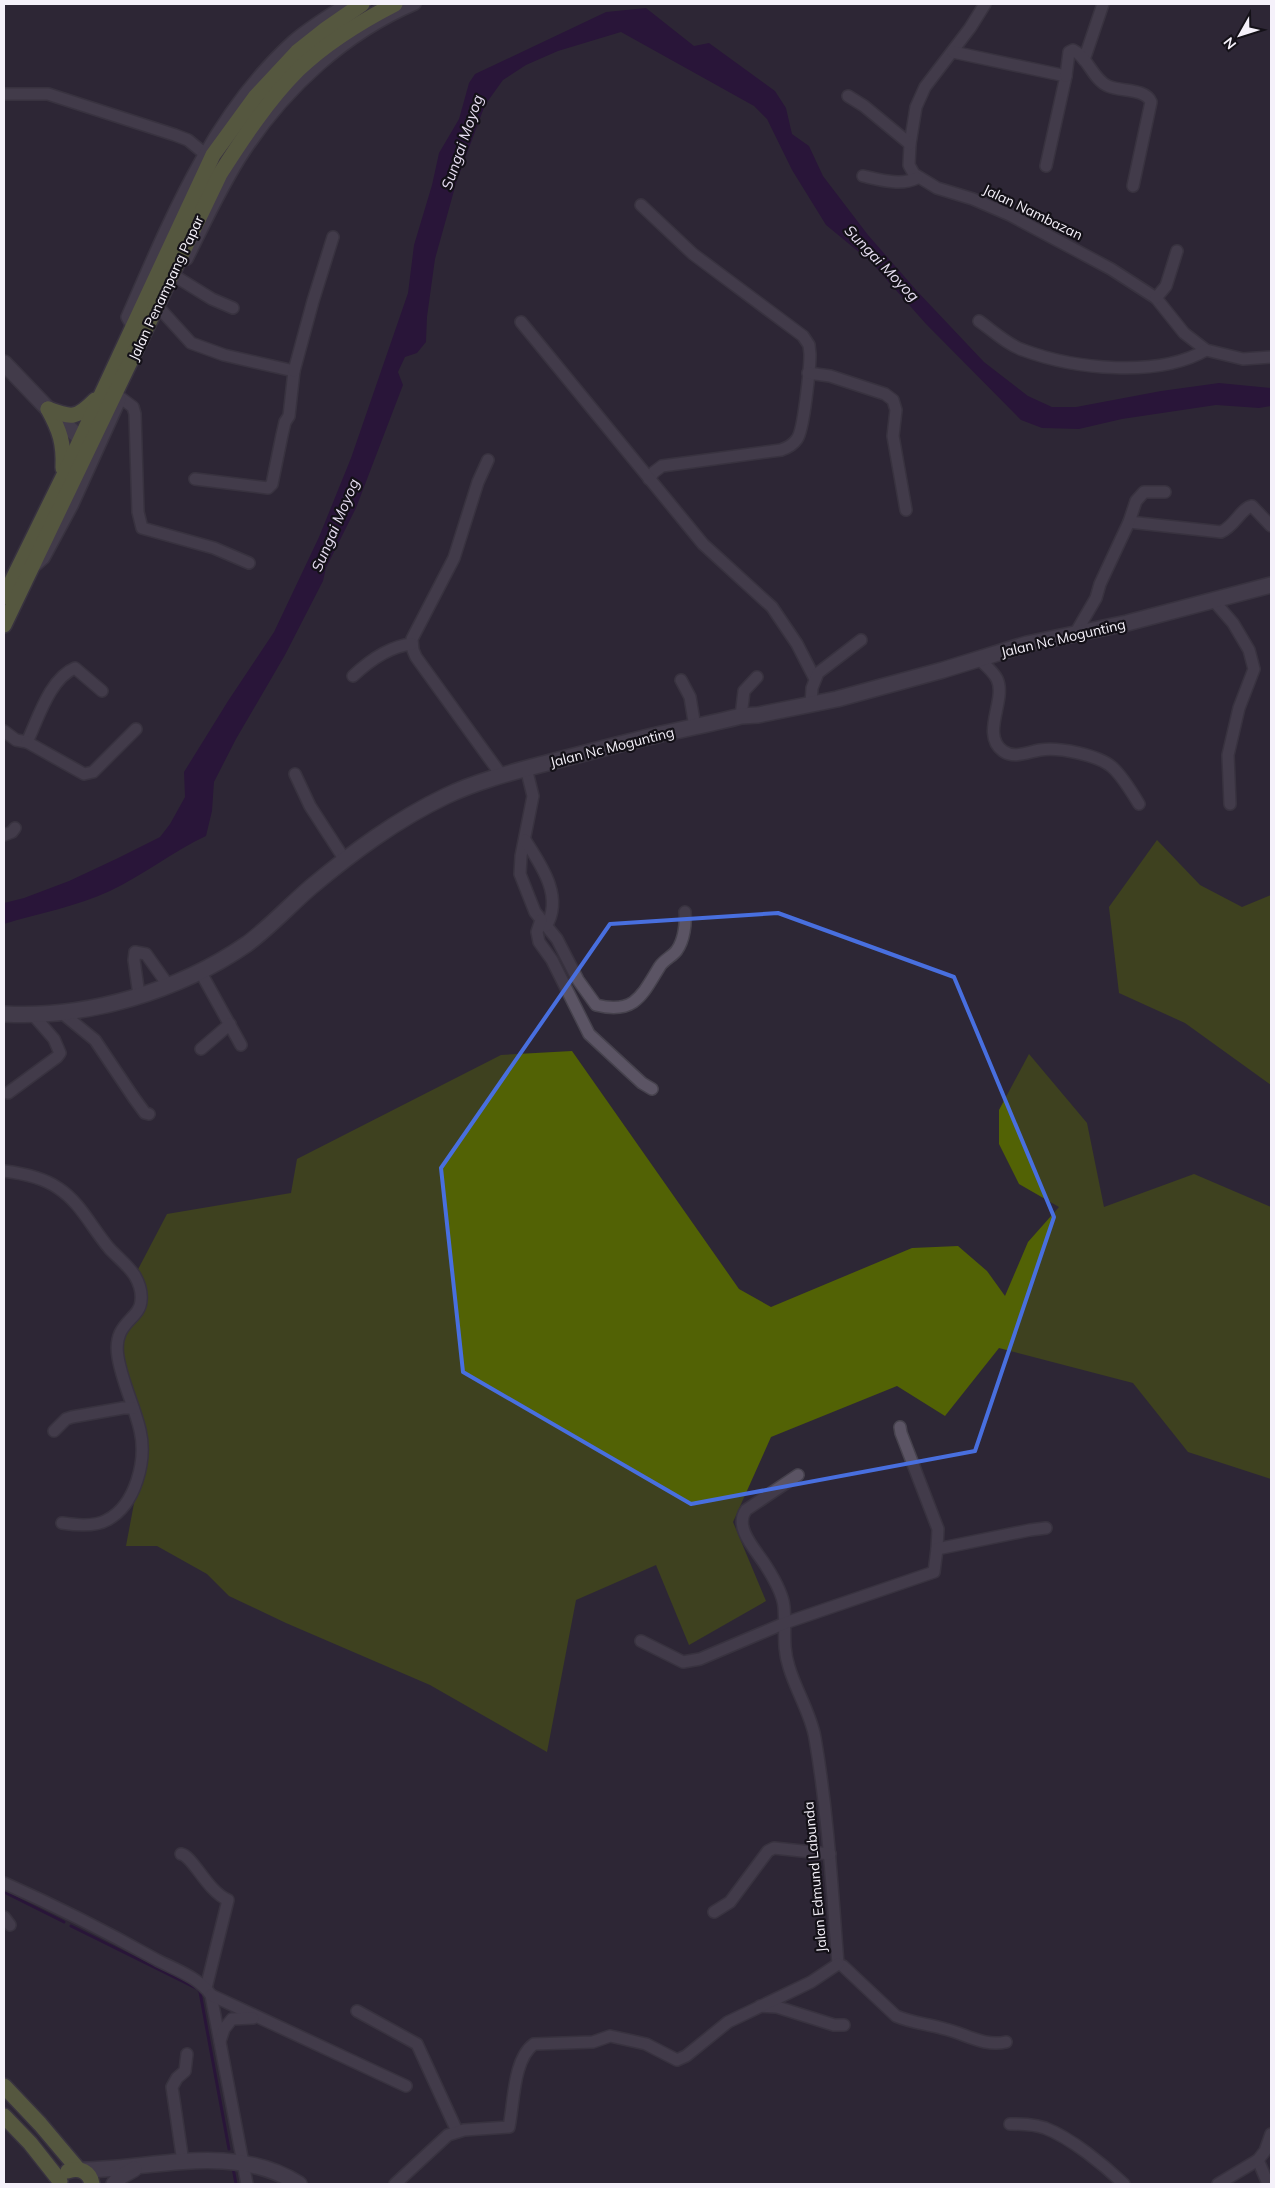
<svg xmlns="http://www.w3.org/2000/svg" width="1275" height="2188" font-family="Mulish,sans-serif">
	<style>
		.forest { fill: #526205 }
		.water { fill: #24003e }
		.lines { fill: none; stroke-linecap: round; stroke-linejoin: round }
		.stream { stroke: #24003e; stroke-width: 3 }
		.street-casing { stroke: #46424d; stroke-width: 14 }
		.secondary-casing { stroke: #46424d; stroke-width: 18 }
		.primary-casing { stroke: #46424d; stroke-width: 18 }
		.street { stroke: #5b5464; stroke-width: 11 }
		.secondary { stroke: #5b5464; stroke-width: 15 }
		.primary { stroke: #86924d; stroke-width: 15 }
		.marked { fill: none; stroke: #486fdf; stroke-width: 4; stroke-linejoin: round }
		.labels { text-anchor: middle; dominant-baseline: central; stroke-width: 4.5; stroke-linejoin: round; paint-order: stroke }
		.street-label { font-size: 14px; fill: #f5f1fa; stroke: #141118 }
		.water-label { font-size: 15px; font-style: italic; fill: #e6ddf1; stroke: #141118 }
	</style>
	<rect width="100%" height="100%" fill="#2d2735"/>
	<!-- forest -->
	<g class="forest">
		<polygon points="1157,840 1200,885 1242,907 1271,895 1271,1085 1185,1023 1119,993 1109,907"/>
		<polygon points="572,1051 739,1289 771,1307 912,1248 958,1246 987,1271 1005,1296 1028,1242 1059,1207 1019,1184 999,1144 999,1110 1029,1054 1087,1123 1104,1207 1194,1174 1271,1207 1271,1479 1188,1452 1133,1383 999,1348 945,1416 897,1386 771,1437 733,1522 766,1601 689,1645 656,1565 576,1600 547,1752 430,1685 286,1623 229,1596 207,1574 157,1546 126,1546 144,1450 123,1361 122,1335 139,1300 133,1279 167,1214 291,1193 297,1159 501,1055"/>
	</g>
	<!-- water -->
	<path class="water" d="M646,8L694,46L709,43L775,91L786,108L792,134L809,146L823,176L868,235L917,291L984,362L1028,396L1052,407H1076L1161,391L1219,383L1271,388V406L1259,408L1216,405L1122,419L1079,429L1042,428L1021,420L926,324L871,262L826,225L792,170L767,119L754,106L621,32L558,51L526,65L503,80L485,105L457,180L435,259L427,317L426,342L417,353L405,357L398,372L403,385L356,508L326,568L323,581L285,655L236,739L214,782L212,811L206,836C172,852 142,876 110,891C76,907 39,913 4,924V903L24,898L69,881L116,859L160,837L170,824L185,797L184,772L228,701L274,632L319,537L351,458L408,293L414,245L432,185L439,153L459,119L469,83L475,74L606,12Z"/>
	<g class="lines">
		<!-- stream -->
		<g class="stream">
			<polyline points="4,1892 64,1922"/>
			<polyline points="71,1926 198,1989 200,1992 229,2149"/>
			<polyline points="233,2168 236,2184"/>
		</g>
		<defs>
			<g id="street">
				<polyline points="985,4 970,28 925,87 916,107 910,144 909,165 914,174 937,188 973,199 1010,215 1111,269 1156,298 1184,333 1206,350 1243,359 1271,357"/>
				<polyline points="953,52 1066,76 1046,166"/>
				<polyline points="1084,60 1103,4"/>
				<path d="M1066,76L1069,52L1073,50C1088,57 1093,80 1108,86C1121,92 1145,88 1151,102L1133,186"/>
				<polyline points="4,94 48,94 175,135 188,140 205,154"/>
				<polyline points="848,96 864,106 910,144"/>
				<path d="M863,176C881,180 901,186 917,178"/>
				<path d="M641,205L693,254L803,336L809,345L810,354C810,367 804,430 797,439C793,445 787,448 781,450L662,466L654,472L649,479"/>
				<path d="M187,259C205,223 222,185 244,152C286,88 345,34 415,4"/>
				<polyline points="178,278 212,299 233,308"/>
				<polyline points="1156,298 1166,286 1177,251"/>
				<polyline points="162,311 191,343 224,355 294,371 289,416 285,422 282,435 272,484 268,488 195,479"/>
				<path d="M979,321C993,331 1008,345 1023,350C1074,369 1158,378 1206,350"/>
				<polyline points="521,322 703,544 772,607 797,644 815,679"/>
				<path d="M132,326L127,317C170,219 212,114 293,41C309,27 328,16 346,4"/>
				<polyline points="294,371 313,301 333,237"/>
				<polyline points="808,373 830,376 885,394 893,400 896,410 893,436 906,510"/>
				<polyline points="121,398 133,407 135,414 138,512 142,528 214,548 249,563"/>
				<polyline points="488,460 478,482 454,558 412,639 413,650 416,657 502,776"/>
				<path d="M1129,522L1221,532C1235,526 1241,508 1252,506L1271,526"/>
				<polyline points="36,565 44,558 72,506 120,400"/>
				<polyline points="1213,600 1233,623 1249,650 1254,669 1239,708 1228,755 1230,804"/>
				<polyline points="1075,634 1096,598 1100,584 1129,522 1136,501 1144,492 1165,492"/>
				<path d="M979,659C985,665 993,671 997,679C1007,700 980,734 1003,751C1014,759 1028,752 1040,750C1059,747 1098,755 1112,767C1120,774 1133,794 1139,804"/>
				<path d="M353,676C369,661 390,646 412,644"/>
				<polyline points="681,680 690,697 695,727"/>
				<polyline points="811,705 812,688 818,673 861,640"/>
				<polyline points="741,716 744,691 757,677"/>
				<path d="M4,731L16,740L27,742C38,719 50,678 75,668L102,691"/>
				<polyline points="27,742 84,774 93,772 136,729"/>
				<path d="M526,768L533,796L521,856L520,874L535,912L557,939L578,980L596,1005C635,1015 642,995 660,966C665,959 673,956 677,950C684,940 686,924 685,912"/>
				<polyline points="295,774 310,806 345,860"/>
				<polyline points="4,835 12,832 15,828"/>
				<path d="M525,840C541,865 564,897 546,926"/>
				<polyline points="541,920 537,932 539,942 552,960 589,1034 642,1083 652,1089"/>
				<polyline points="200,971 241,1045"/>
				<polyline points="139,995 134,960 135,952 146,954 168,985"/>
				<polyline points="62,1013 95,1040 134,1098 145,1113 149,1114"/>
				<polyline points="201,1049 230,1024"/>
				<polyline points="8,1093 57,1057 60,1053 54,1039 34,1016"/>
				<path d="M4,1171C20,1173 44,1178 58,1188C80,1202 92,1228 109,1248C117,1257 128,1265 135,1276C139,1283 142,1293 141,1301C140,1320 112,1322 118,1357C122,1382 134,1405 140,1430C147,1460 136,1505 107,1520C95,1527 75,1525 62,1523"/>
				<polyline points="900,1427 901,1433 938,1529 937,1549"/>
				<polyline points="54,1431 66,1419 72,1417 123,1408 133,1408"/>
				<path d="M798,1475L746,1510C733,1528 757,1551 766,1566C773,1577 783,1594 784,1607C786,1629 782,1646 789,1667C796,1691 811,1714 815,1738C828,1813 832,1888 838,1964"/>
				<polyline points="641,1641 683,1662 700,1659 785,1623 934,1572 937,1549 1030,1530 1046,1528"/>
				<path d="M181,1854C193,1856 207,1891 228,1900L206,1988"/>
				<path d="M4,1883C56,1906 107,1932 157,1960C176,1970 198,1977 211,1995L247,2184"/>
				<polyline points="714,1912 730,1902 768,1851 774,1848 830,1854"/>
				<polyline points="4,1917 10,1925"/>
				<path d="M838,1964L843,1966L896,2016C912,2023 928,2024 945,2029C966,2034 984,2047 1006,2042"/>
				<polyline points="211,1995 406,2086"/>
				<polyline points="760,2006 777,2007 834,2025 844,2025"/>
				<polyline points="357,2011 417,2044 457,2131"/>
				<polyline points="220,2041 224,2029 232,2019 253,2018"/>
				<path d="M1010,2124C1022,2124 1033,2124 1045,2128C1071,2138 1104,2165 1124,2184"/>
				<polyline points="1258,2160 1268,2184"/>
				<polyline points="183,2162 172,2087 177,2078 185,2071 187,2054"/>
				<path d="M395,2184L448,2135L464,2130L509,2127C514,2103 513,2059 534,2044L593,2042L610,2036L646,2044L677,2060L686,2056L728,2022L811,1982L838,1964"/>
				<polyline points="1218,2184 1258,2160 1265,2151 1271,2134"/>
			</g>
			<g id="secondary">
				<polyline points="4,363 48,409 89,446"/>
				<path d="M4,1014C86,1019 179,991 247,944C270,927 289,906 311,887C353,852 396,820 446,796C477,781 513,772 547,763C585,753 623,743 661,734C688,728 715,723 741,716L758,715L837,699L943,670L1027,644L1127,623L1271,585"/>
				<path d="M83,2170C154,2169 233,2142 299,2184"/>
				<polyline points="114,2184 120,2177 134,2169"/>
			</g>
			<g id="primary">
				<path d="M48,409C60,431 64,443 63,468"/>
				<path d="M48,409C72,418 76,419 95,400"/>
				<polyline points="4,597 63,477 213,155 256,96 297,52 326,29 362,4"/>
				<path d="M4,625L220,174C243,138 268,100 298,70C326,43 360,22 395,4"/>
				<polyline points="4,2086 40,2124 78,2169"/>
				<polyline points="4,2116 30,2143 60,2181"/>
				<path d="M68,2171C80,2167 90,2172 92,2184"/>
			</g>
		</defs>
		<!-- street casing -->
		<use href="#street" class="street-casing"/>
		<!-- secondary casing -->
		<use href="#secondary" class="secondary-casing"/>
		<!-- primary casing -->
		<use href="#primary" class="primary-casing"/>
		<!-- street -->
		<use href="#street" class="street"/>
		<!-- secondary -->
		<use href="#secondary" class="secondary"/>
		<!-- primary -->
		<use href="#primary" class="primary"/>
	</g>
	<!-- marked area -->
	<path d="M0 0H1275V2188H0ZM778,913L954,977L1054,1217L975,1451L691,1504L463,1372L441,1168L610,924Z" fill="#2d2735" fill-opacity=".55" fill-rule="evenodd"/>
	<path class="marked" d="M778,913L954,977L1054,1217L975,1451L691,1504L463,1372L441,1168L610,924Z"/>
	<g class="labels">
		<!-- street labels -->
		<g class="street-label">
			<text transform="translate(1033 212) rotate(26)">Jalan Nambazan</text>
			<text transform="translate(166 288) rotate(-65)">Jalan Penampang Papar</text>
			<text transform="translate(1063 638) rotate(-13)">Jalan Nc Mogunting</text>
			<text transform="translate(612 747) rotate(-14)">Jalan Nc Mogunting</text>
			<text transform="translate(815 1877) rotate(-95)">Jalan Edmund Labunda</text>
		</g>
		<!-- water labels -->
		<g class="water-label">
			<text transform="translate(462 142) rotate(-71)">Sungai Moyog</text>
			<text transform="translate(882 263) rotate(46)">Sungai Moyog</text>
			<text transform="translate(335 525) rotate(-67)">Sungai Moyog</text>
		</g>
	</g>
	<!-- border -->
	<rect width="1275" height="2188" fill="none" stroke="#f5f1fa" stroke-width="10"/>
	<!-- north arrow -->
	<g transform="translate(1240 35) rotate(231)" stroke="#141118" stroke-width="4" paint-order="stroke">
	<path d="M0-4L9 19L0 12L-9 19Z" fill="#f5f1fa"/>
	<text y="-8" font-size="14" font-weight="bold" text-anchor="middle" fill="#f5f1fa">N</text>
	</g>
</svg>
